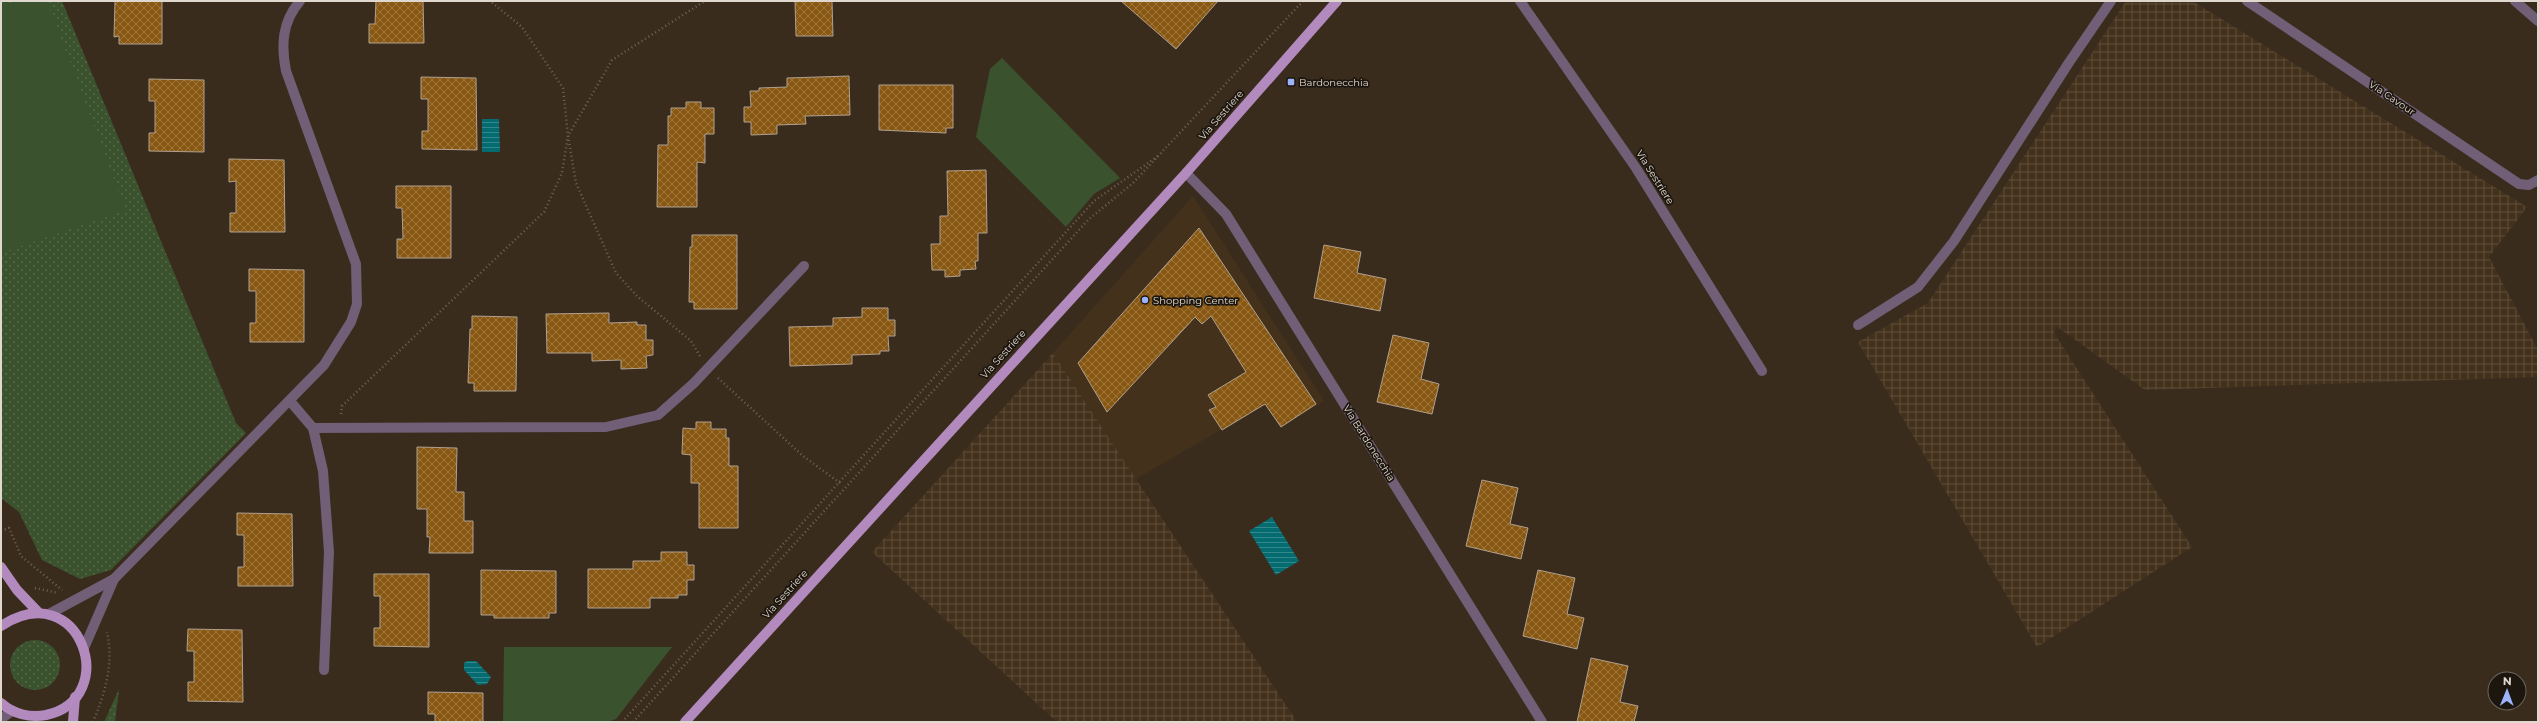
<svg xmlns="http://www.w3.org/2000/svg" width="2539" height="723" font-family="Montserrat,sans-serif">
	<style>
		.built { fill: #43311c }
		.industrial { fill: url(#industrial-grid) }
		.grass { fill: url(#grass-dots) }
		.garden { fill: #3b522e }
		.water { fill: url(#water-rules) }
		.building { fill: url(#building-cross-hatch); stroke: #b1a08e }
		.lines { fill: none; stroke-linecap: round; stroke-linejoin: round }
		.path { stroke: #6f6355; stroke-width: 2.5; stroke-dasharray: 1 3; stroke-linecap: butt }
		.minor { stroke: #715e77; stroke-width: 10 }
		.major { stroke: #b28abe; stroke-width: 10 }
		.poi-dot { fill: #9db4fd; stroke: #1c160f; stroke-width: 1.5 }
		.labels { text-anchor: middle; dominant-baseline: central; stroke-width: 3.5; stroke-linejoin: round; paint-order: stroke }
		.poi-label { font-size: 10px; fill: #e0d8ce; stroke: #1c160f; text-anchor: start }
		.street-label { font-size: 10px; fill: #e0d8ce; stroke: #1c160f }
	</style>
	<defs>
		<pattern id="industrial-grid" width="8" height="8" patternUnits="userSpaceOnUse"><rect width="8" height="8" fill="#43311c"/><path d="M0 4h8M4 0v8" fill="none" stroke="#5e4e3c"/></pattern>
		<pattern id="grass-dots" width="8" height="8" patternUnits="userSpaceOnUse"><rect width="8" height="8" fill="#3b522e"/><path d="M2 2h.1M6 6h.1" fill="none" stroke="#576a4b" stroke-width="1.8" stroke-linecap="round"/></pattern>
		<pattern id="water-rules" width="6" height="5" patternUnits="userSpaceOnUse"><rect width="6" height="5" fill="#046c71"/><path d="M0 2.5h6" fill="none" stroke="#34878a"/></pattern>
		<pattern id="building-cross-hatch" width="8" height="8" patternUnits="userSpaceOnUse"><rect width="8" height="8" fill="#885813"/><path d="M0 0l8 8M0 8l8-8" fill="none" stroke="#9e773f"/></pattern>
	</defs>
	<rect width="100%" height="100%" fill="#3a2c1d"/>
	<!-- built -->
	<polygon class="built" points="1193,196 1324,401 1281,427 1265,404 1136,479 1053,353"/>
	<!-- industrial -->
	<g class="industrial">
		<polygon points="2126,1 2192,1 2527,207 2489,257 2538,350 2538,377 2145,390 2056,326 2054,333 2192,547 2037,647 1858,342 1928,303"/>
		<polygon points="1053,353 1136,479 1297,722 1057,722 872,552"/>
	</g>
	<!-- grass -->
	<g class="grass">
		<polygon points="1,1 62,1 236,423 246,433 111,570 80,579 42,560 19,512 1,498"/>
		<circle cx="35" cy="665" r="25"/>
		<polygon points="119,689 115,722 104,722"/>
	</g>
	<!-- garden -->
	<g class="garden">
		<polygon points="18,1 47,1 126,210 1,253 1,7"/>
		<polygon points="1002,58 1120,178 1094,194 1066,227 976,137 990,69"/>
		<polygon points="504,647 672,647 616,719 607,722 503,722"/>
	</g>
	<!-- water -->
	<g class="water">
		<polygon points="482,119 499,119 500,152 482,152"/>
		<polygon points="1272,517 1299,561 1276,575 1249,531"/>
		<polygon points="467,661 476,661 491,677 487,684 478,685 464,670 464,663"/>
	</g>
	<!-- building -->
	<g class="building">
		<polygon points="115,1 162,1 162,44 119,44 119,36 114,37"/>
		<polygon points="376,1 423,1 424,43 369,43 369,24 375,24"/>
		<polygon points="795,1 832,1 833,36 796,36"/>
		<polygon points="1121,1 1218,1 1176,49"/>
		<polygon points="849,76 850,115 805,116 806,124 777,125 777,134 751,135 751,122 744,122 744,107 751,107 750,91 759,91 759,88 787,87 787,78"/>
		<polygon points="421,77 476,78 477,150 422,149 422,131 428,131 428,99 421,99"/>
		<polygon points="149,79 204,80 204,152 149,151 149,133 155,133 155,101 149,101"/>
		<polygon points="879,85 953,85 953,128 946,128 946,133 879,130"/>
		<polygon points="686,102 701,102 701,108 714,108 714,134 705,134 705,163 697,162 697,207 657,207 658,145 668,145 668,116 671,116 671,108 686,108"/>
		<polygon points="229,159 284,160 285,232 230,232 230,213 236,213 236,181 229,182"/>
		<polygon points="986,170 987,233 978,233 978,261 975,261 976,269 960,270 960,276 945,277 945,270 932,270 931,244 940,244 940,216 948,216 947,171"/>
		<polygon points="396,186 451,186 451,258 397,258 397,239 403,239 402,208 396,208"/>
		<polygon points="1199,228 1316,404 1281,427 1265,404 1222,430 1209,410 1216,407 1208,395 1246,372 1211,316 1202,324 1195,317 1107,412 1078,363"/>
		<polygon points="692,235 737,235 737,309 694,309 694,302 689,302 690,247 692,247"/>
		<polygon points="1324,245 1361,252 1357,273 1386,279 1380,311 1314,298"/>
		<polygon points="249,269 304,270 304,342 250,342 250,323 256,323 256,291 249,291"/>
		<polygon points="862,308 888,308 888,320 895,320 895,336 888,336 889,351 880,351 880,354 852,355 852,364 790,366 789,327 833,326 833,318 862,317"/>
		<polygon points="609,313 609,323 637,322 637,325 646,325 646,340 653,340 653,355 646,356 647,368 621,369 621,360 592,361 592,353 547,353 546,314"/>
		<polygon points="472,316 517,317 516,391 474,391 474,383 468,383 470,329 472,329"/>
		<polygon points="1393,335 1429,343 1421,379 1439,384 1432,414 1377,402"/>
		<polygon points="696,422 711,422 711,429 726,429 726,438 729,438 729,466 738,466 738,528 699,528 699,483 691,483 691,455 682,454 683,428 696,429"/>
		<polygon points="417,447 457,448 456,492 464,492 464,521 473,521 473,553 429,553 430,537 427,537 427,509 417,509"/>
		<polygon points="1482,480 1518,488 1510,524 1528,528 1521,559 1466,546"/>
		<polygon points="237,513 292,514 293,586 238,586 238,567 244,567 244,535 237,535"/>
		<polygon points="661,552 687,552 687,565 694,565 694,580 687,580 687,595 678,595 678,598 650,598 650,608 588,608 588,569 633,569 633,561 661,561"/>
		<polygon points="481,570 556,571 556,613 549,613 549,618 494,618 494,615 481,615"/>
		<polygon points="1538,570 1575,578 1567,614 1584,618 1577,649 1523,636"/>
		<polygon points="374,574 429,574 429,647 374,646 374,628 380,628 380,596 374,596"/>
		<polygon points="188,629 242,630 243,702 188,701 188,682 194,682 194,651 187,651"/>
		<polygon points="1591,658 1628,666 1620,702 1638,706 1634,722 1577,722"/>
		<polygon points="428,692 483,693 483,722 435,722 435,714 428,714"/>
	</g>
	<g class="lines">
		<!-- path -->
		<g class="path">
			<polyline points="700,356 691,341 637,296 616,273 576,183 568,136 612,60 705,1"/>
			<polyline points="718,378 803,456 840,483"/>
			<polyline points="341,414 342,406 544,212 562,173 568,136 563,88 522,27 490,1"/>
			<polyline points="1,531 9,528 21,556 62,590"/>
			<polyline points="35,588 58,593"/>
			<path d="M93,722C105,693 114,664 107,632"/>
			<polyline points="622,722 1094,201 1158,156"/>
			<polyline points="633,722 1089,219 1132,184 1303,1"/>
		</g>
		<!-- minor -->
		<g class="minor">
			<polyline points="1520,1 1636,168 1762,371"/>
			<polyline points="2247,1 2519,184 2529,185 2538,180"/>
			<polyline points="2515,1 2538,21"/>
			<polyline points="1186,173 1226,214 1542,722"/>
			<polyline points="1858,325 1918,287 1954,241 2068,64 2111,1"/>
			<polyline points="290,401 313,428 606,427 658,415 694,383 804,266"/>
			<polyline points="313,428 323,471 329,552 324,670"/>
			<polyline points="49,614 114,579"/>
			<path d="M84,648L114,579L324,365L351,322L357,304L356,264L286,71C281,45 282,22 300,1"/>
			<polyline points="1,719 12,711"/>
		</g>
		<!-- major -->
		<g class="major">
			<polyline points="1,567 17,590 38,612"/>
			<path d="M1,626C81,574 122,699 46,715C30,718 13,714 1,703"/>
			<polyline points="73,722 75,697"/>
			<polyline points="685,722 1186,173 1337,1"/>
		</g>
	</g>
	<!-- markers -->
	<g class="poi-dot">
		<rect x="1287" y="78" width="8" height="8" rx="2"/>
		<circle cx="1145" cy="300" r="4"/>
	</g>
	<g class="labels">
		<!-- poi labels -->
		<g class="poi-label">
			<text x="1299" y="82">Bardonecchia</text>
			<text x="1153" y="300">Shopping Center</text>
		</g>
		<!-- street labels -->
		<g class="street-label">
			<text transform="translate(2392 98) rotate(34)">Via Cavour</text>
			<text transform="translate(1221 115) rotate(-49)">Via Sestriere</text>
			<text transform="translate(1655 177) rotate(58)">Via Sestriere</text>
			<text transform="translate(1003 354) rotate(-48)">Via Sestriere</text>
			<text transform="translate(1369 443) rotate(58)">Via Bardonecchia</text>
			<text transform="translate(785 594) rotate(-48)">Via Sestriere</text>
		</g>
	</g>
	<!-- border -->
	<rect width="2539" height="723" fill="none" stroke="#e0d8ce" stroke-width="4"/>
	<!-- north arrow -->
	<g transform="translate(2507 691) rotate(1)"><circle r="19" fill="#1c160f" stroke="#6a645b"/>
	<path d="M0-3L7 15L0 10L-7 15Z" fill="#9db4fd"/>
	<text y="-6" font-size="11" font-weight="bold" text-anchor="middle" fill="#e0d8ce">N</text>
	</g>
</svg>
